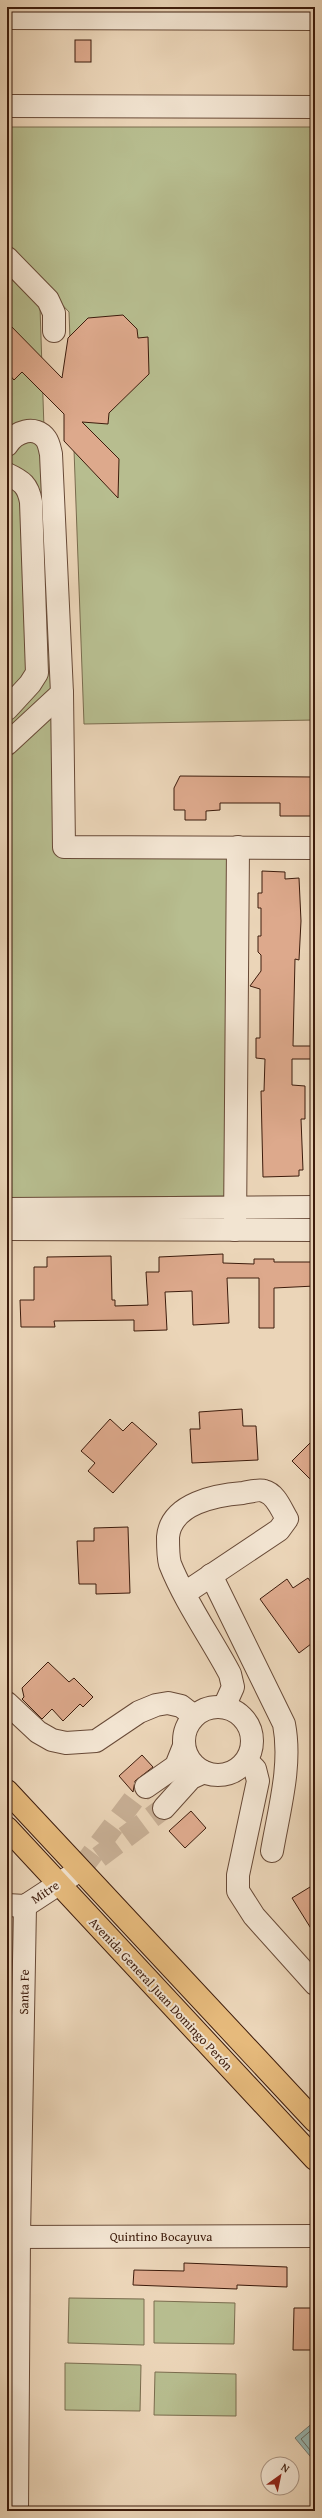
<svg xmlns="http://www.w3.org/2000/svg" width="322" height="2518" font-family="'Gentium Book Plus',serif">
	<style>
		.green { fill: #b7bd8f; stroke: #7a6c4e }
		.water { fill: #98b8b3; stroke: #747a70 }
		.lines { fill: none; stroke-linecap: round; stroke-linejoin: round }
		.shore { stroke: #6a6a60; stroke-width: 1 }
		.building { fill: #dda98c; stroke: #3d1c0c }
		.minor-tunnel { stroke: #c8b096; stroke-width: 22; stroke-dasharray: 22 11; stroke-linecap: butt }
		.minor-casing { stroke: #684a37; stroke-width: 24 }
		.major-casing { stroke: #3d1c0c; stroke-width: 24 }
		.minor { stroke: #f2e4d1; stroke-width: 22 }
		.major { stroke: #e6ba7c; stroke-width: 22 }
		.labels { text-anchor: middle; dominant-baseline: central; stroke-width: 4; stroke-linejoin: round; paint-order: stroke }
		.street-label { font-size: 13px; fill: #3d1c0c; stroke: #f2e4d1 }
	</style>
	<rect width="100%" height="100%" fill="#ebd5b8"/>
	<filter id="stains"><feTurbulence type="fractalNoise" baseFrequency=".005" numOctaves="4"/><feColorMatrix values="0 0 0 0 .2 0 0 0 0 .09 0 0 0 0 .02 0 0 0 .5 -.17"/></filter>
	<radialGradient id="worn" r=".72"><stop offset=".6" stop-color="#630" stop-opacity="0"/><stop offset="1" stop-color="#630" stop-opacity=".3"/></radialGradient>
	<!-- green -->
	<g class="green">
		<polygon points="7,127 315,127 315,720 84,724 69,312 7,246"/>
		<polygon points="7,273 40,307 58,854 227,853 225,1196 7,1198"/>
		<polygon points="69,2298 144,2299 144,2345 68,2343"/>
		<polygon points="154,2301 235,2303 234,2344 154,2343"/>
		<polygon points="65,2363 141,2365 140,2411 65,2410"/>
		<polygon points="155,2372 236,2374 236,2416 154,2415"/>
	</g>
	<!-- water -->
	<polygon class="water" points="315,2421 315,2462 295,2438"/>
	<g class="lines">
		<!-- shore -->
		<polyline class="shore" points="315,2427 301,2439 315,2456"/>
	</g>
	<!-- building -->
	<g class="building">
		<rect x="75" y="40" width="16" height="22"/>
		<polygon points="123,315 137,329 138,338 148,337 149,374 109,413 108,424 82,422 119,459 118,498 64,441 64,414 22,372 14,380 7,372 7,322 62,378 68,338 88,318"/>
		<polygon points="180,776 314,777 314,816 280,816 280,803 220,803 220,810 206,811 206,820 185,820 185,810 174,810 174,788"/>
		<polygon points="262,871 285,872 285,879 299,878 301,921 299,960 295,959 293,1046 315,1046 315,1059 292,1059 292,1085 305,1086 305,1119 301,1119 303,1170 299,1170 299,1176 263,1177 261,1091 264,1091 265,1059 256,1058 256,1038 260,1038 260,989 250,986 261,971 261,955 258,952 258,936 261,936 261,908 258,908 258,893 262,893"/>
		<polygon points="223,1254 223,1263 254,1264 254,1259 274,1259 274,1262 315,1262 315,1286 274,1288 274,1328 259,1328 259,1278 227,1278 229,1323 193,1325 192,1291 165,1292 167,1330 134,1331 134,1320 54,1321 55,1327 21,1327 20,1300 34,1300 34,1267 47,1267 47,1257 111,1256 112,1300 115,1300 115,1306 148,1305 146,1272 159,1272 159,1257"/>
		<polygon points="242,1409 243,1426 256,1426 258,1460 192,1463 190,1429 200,1429 199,1412"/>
		<polygon points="110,1419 123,1431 132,1422 157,1444 113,1493 88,1471 95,1463 81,1451"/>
		<polygon points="315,1438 315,1484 292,1461"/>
		<polygon points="128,1527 130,1593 96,1594 96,1584 79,1584 77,1541 94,1541 94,1528"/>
		<polygon points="308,1578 315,1588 315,1641 299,1653 260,1599 287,1579 293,1588"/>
		<polygon points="48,1662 69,1682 74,1678 93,1697 83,1707 80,1704 63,1721 52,1709 42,1719 22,1699 24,1697 22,1688"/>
		<polygon points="142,1755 153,1767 135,1781 133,1792 119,1776"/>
		<polygon points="191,1811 206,1828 185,1848 169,1831"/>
		<polygon points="315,1884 315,1935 292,1898"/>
		<polygon points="184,2263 287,2267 287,2287 237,2285 237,2289 133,2285 134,2270 184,2271"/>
		<polygon points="294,2308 315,2308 315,2350 293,2350"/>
	</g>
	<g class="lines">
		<!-- minor-tunnel -->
		<g class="minor-tunnel">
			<polyline points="99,1857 164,1808"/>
			<polyline points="80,1870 137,1795 146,1787"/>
		</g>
		<defs>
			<g id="minor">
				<polyline points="7,18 315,19"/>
				<polyline points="7,106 315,107"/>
				<polyline points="7,258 48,300 54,313 54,331"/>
				<path d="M7,445C15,432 35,424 46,439C49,443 50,450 51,454L62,693L7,744"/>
				<path d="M7,474C22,481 28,485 31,502L37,673L30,684L7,709"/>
				<polyline points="62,693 64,847 315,848"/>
				<polyline points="7,1209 315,1207"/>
				<polyline points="7,1229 315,1230"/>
				<polyline points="235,1230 238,847"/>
				<path d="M211,1575L284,1724C292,1765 279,1810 272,1851"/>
				<path d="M185,1593L279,1530L287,1519C281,1509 276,1494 264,1491C259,1489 249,1492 243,1493C217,1495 171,1503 168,1537C168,1544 168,1557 170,1564C185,1602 211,1638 230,1674L233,1687L224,1707"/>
				<polyline points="7,1703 38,1732 52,1740 66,1743 96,1741 139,1712 156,1705 168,1703 181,1706 194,1716"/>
				<circle cx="218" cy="1741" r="34"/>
				<polyline points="247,1761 255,1769 258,1781 238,1875 238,1891 254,1916 315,1984"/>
				<polyline points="146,1787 176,1766 184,1746"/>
				<polyline points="164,1808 191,1778 204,1772"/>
				<polyline points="7,1905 25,1906 80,1870"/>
				<polyline points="7,2237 315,2236"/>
				<polyline points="17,2511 19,2237 25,1906"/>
			</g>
			<g id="major">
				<polyline points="7,1791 315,2121"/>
				<polyline points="7,1828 315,2159"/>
			</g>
		</defs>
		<!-- minor casing -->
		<use href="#minor" class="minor-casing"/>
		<!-- major casing -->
		<use href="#major" class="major-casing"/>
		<!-- minor -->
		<use href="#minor" class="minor"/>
		<!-- major -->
		<use href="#major" class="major"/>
	</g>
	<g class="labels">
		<!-- street labels -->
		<g class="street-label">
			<text transform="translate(45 1892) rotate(-34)">Mitre</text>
			<text transform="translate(24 1992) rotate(-89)">Santa Fe</text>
			<text transform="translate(161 1994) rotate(47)">Avenida General Juan Domingo Perón</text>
			<text x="161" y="2236">Quintino Bocayuva</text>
		</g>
	</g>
	<!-- margin -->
	<rect width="322" height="2518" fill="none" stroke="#ebd5b8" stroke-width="24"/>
	<rect x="8" y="8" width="306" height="2502" fill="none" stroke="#3d1c0c" stroke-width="2"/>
	<rect x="12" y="12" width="298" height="2494" fill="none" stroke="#3d1c0c"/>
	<!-- north arrow -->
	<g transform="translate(280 2476) rotate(33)"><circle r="19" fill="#f2e4d1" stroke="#aa9482"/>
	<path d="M0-3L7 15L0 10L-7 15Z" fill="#8f2418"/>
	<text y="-6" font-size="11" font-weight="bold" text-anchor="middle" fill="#3d1c0c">N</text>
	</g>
	<rect width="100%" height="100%" filter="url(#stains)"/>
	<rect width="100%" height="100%" fill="url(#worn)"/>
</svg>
